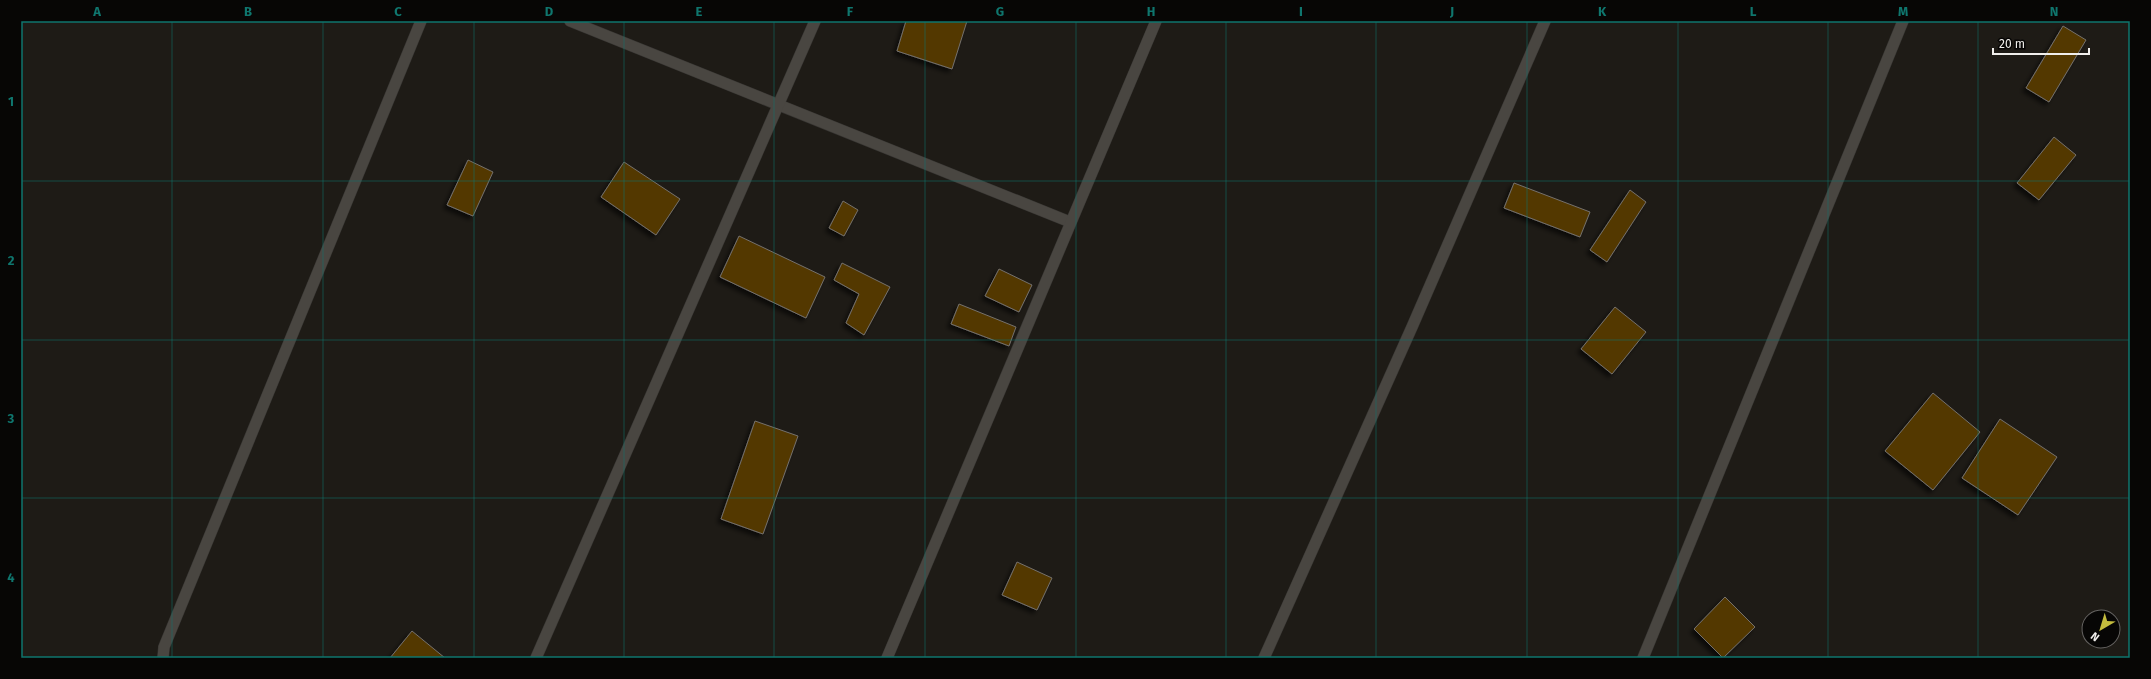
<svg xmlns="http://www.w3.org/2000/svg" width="2151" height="679" font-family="'Fira Sans',sans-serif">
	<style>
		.building { fill: #523700; stroke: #75716c; filter: url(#shadow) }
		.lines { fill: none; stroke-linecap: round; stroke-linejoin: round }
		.minor-casing { stroke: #373532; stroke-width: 12 }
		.minor { stroke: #494641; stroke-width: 11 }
		.grid { fill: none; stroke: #0f766e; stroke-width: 1; stroke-opacity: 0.55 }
		.neatline { fill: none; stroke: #0f766e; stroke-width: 1.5 }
		.grid-label { font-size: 13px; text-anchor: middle; font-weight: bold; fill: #0f766e }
	</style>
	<defs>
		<filter id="shadow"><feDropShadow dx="-3.5" dy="3.5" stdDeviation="2" flood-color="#0009"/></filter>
	</defs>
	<rect width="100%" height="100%" fill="#1e1b16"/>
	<!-- building -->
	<g class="building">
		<polygon points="906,21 967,21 952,69 897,51"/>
		<polygon points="2063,26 2086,40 2049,102 2026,88"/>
		<polygon points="2054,137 2076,155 2039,200 2017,183"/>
		<polygon points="468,160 493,172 473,216 447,205"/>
		<polygon points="624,162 680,199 656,235 601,197"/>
		<polygon points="1514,183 1590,212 1580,237 1504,208"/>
		<polygon points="1630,190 1646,202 1607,262 1590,250"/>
		<polygon points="843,201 858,210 844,236 829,228"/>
		<polygon points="739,236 825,277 806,318 720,277"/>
		<polygon points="842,263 890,287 864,335 846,323 859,294 834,280"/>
		<polygon points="999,269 1032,285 1019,312 985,296"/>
		<polygon points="959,304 1016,327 1009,346 951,324"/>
		<polygon points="1615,307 1646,332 1612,374 1581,349"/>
		<polygon points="1933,393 1980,432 1933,490 1885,451"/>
		<polygon points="2000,419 2057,457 2018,515 1962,478"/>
		<polygon points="755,421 798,436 763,534 721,519"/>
		<polygon points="1017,562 1052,578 1037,610 1002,595"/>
		<polygon points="1725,597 1755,627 1723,658 1694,629"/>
		<polygon points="412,631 445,658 390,658"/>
	</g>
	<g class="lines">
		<defs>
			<g id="minor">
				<polyline points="570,21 1070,222"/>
				<polyline points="163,658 164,647 421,21"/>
				<polyline points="536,658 815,21"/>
				<polyline points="887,658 1156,21"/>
				<polyline points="1264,658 1412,327 1545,21"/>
				<polyline points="1643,658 1903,21"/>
			</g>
		</defs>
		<!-- minor casing -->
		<use href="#minor" class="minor-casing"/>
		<!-- minor -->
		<use href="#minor" class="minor"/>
	</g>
	<!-- grid -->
	<path class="grid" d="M172,21V658M323,21V658M474,21V658M624,21V658M774,21V658M925,21V658M1076,21V658M1226,21V658M1376,21V658M1527,21V658M1678,21V658M1828,21V658M1978,21V658M21,181H2130M21,340H2130M21,498H2130"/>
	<!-- border -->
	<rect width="2151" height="679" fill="none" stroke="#070605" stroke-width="44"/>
	<!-- north arrow -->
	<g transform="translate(2101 629) rotate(218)"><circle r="19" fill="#070605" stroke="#656361"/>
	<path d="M0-3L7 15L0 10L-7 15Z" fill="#c4bc3e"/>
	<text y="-6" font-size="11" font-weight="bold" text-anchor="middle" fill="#f1efec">N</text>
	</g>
	<!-- scale -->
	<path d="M1993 48v6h96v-6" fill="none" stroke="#f1efec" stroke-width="2"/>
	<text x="1999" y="48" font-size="12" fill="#f1efec" stroke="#070605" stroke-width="3" paint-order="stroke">20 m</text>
	<rect x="22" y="22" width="2107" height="635" class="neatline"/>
	<g class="grid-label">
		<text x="97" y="16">A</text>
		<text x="248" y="16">B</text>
		<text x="398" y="16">C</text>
		<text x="549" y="16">D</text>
		<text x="699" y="16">E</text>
		<text x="850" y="16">F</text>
		<text x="1000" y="16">G</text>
		<text x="1151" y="16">H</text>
		<text x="1301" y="16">I</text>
		<text x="1452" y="16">J</text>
		<text x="1602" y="16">K</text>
		<text x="1753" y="16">L</text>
		<text x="1903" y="16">M</text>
		<text x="2054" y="16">N</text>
		<text x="11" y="106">1</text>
		<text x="11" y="265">2</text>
		<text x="11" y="423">3</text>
		<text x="11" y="582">4</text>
	</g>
</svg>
